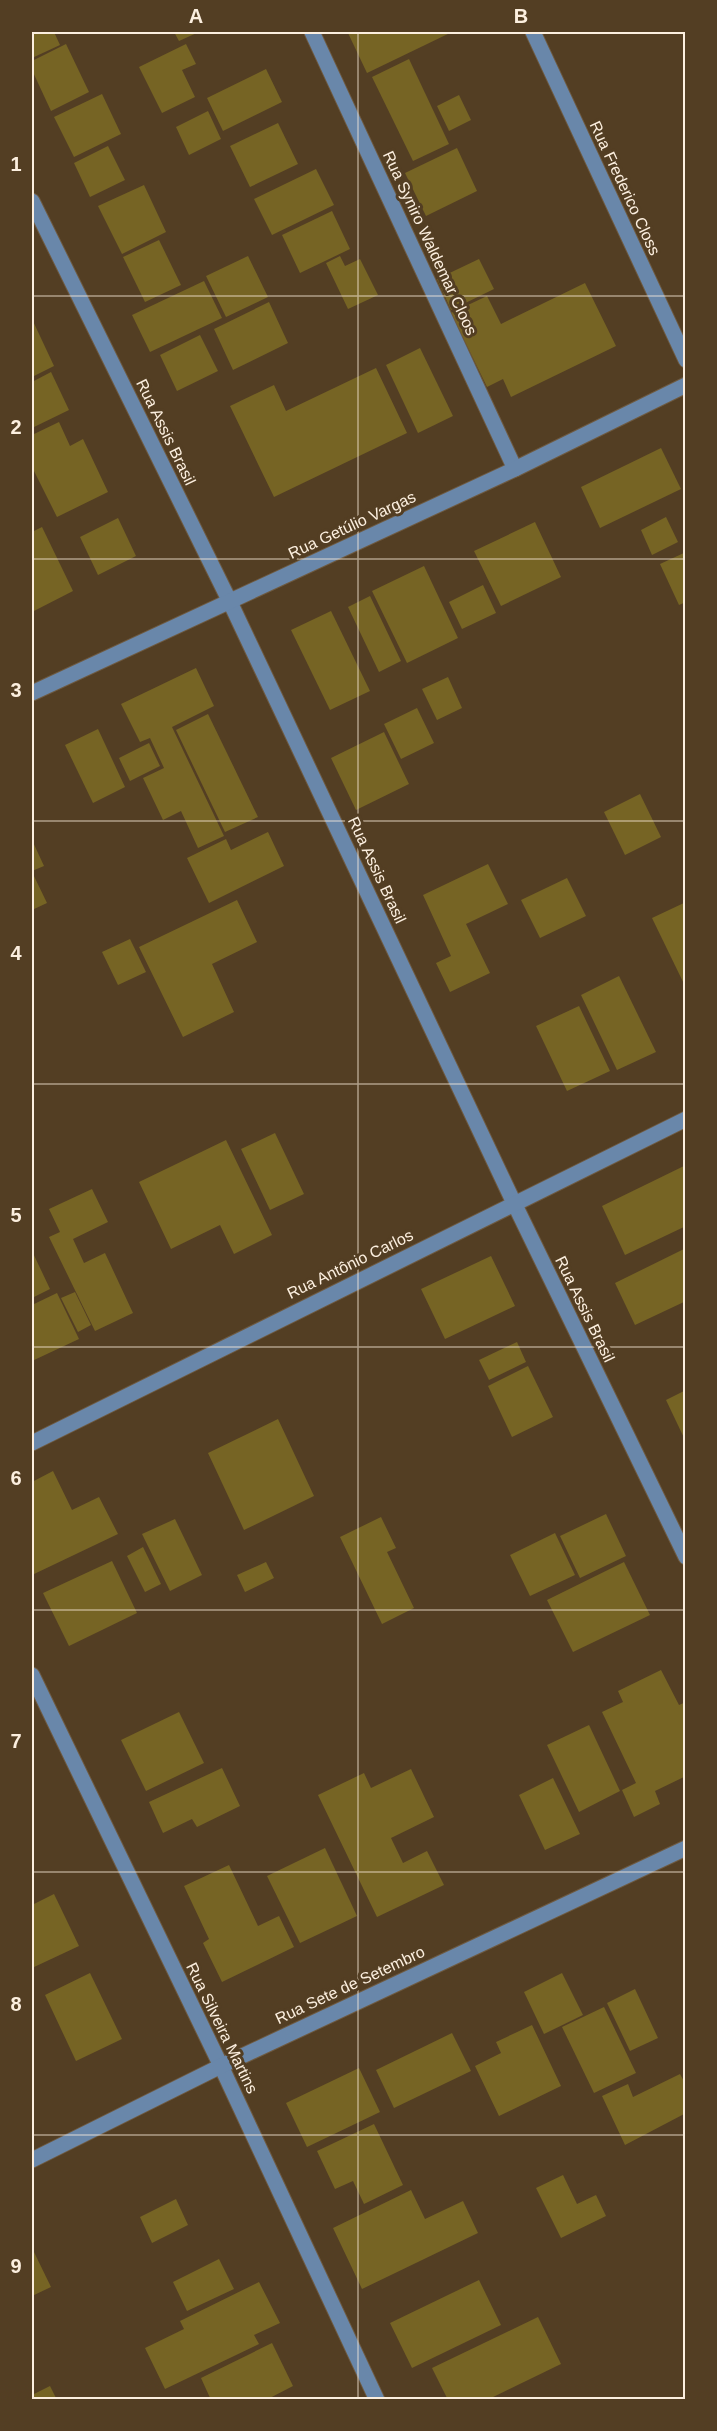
<svg xmlns="http://www.w3.org/2000/svg" width="717" height="2431" font-family="Arial,sans-serif">
	<style>
		.building { fill: #766424 }
		.lines { fill: none; stroke-linecap: round; stroke-linejoin: round }
		.minor-casing { stroke: #6e5a41; stroke-width: 17 }
		.minor { stroke: #6987aa; stroke-width: 15 }
		.grid { fill: none; stroke: #fcefdf; stroke-width: 1.5; stroke-opacity: 0.55 }
		.labels { text-anchor: middle; dominant-baseline: central; stroke-width: 6; stroke-linejoin: round; paint-order: stroke }
		.street-label { font-size: 16px; fill: #fcefdf; stroke: #533e23 }
		.neatline { fill: none; stroke: #fcefdf; stroke-width: 2 }
		.grid-label { font-size: 20px; text-anchor: middle; font-weight: bold; fill: #fcefdf }
	</style>
	<rect width="100%" height="100%" fill="#533e23"/>
	<!-- building -->
	<g class="building">
		<polygon points="32,32 54,32 60,45 32,58"/>
		<polygon points="174,32 199,32 179,41"/>
		<polygon points="351,32 452,32 367,73 348,33"/>
		<polygon points="66,44 89,92 51,111 32,70 32,61"/>
		<polygon points="186,44 196,64 182,70 195,97 162,113 139,67"/>
		<polygon points="409,59 449,144 413,161 372,77"/>
		<polygon points="266,69 282,102 223,131 207,98"/>
		<polygon points="102,94 121,134 74,157 54,117"/>
		<polygon points="459,95 471,120 449,131 437,106"/>
		<polygon points="208,111 221,139 189,155 176,127"/>
		<polygon points="278,123 298,164 250,187 230,146"/>
		<polygon points="108,146 125,180 90,197 74,163"/>
		<polygon points="457,148 477,191 426,216 405,173"/>
		<polygon points="316,169 334,205 272,235 254,199"/>
		<polygon points="144,185 166,232 122,254 98,206"/>
		<polygon points="332,211 350,249 300,273 282,235"/>
		<polygon points="159,240 181,285 145,302 123,257"/>
		<polygon points="248,256 268,297 226,317 206,276"/>
		<polygon points="340,256 345,266 360,259 378,295 348,309 326,263"/>
		<polygon points="479,259 494,289 451,310 437,279"/>
		<polygon points="204,281 222,318 150,352 132,315"/>
		<polygon points="585,283 616,346 511,397 503,379 487,387 451,313 487,296 501,324"/>
		<polygon points="269,302 288,343 233,370 214,329"/>
		<polygon points="32,319 54,366 32,377"/>
		<polygon points="200,335 218,371 177,391 160,355"/>
		<polygon points="420,348 453,416 418,433 386,365"/>
		<polygon points="376,368 407,433 274,497 230,406 274,385 286,411"/>
		<polygon points="51,372 69,410 32,428 32,382"/>
		<polygon points="59,422 70,446 83,439 108,492 57,517 32,467 32,435"/>
		<polygon points="661,448 681,489 600,528 581,487"/>
		<polygon points="666,517 678,542 652,555 641,530"/>
		<polygon points="118,518 136,556 98,575 80,537"/>
		<polygon points="535,522 561,577 501,606 474,551"/>
		<polygon points="42,527 73,591 32,612 32,532"/>
		<polygon points="686,552 686,602 679,605 660,564"/>
		<polygon points="424,566 458,638 407,663 372,591"/>
		<polygon points="483,585 496,613 462,629 449,602"/>
		<polygon points="370,596 401,661 379,672 348,607"/>
		<polygon points="331,611 370,691 330,710 291,630"/>
		<polygon points="196,668 214,706 172,727 224,836 198,848 181,811 163,820 143,778 164,768 150,738 140,742 121,704"/>
		<polygon points="448,677 462,708 437,720 422,689"/>
		<polygon points="417,708 434,743 401,759 384,724"/>
		<polygon points="208,714 258,817 225,832 176,730"/>
		<polygon points="98,729 125,787 93,803 65,745"/>
		<polygon points="384,732 409,784 356,810 331,758"/>
		<polygon points="149,743 160,766 130,781 119,758"/>
		<polygon points="640,794 661,837 625,855 604,812"/>
		<polygon points="268,832 284,866 209,903 187,858 226,839 231,850"/>
		<polygon points="32,840 44,866 32,871"/>
		<polygon points="488,864 508,904 466,924 490,973 450,992 436,963 451,956 423,895"/>
		<polygon points="32,872 47,903 32,910"/>
		<polygon points="567,878 586,916 540,938 521,900"/>
		<polygon points="237,900 257,942 212,964 234,1012 183,1037 139,947"/>
		<polygon points="686,902 686,988 652,918"/>
		<polygon points="130,939 146,972 118,985 102,952"/>
		<polygon points="619,976 656,1052 617,1070 581,995"/>
		<polygon points="579,1006 610,1071 567,1091 536,1026"/>
		<polygon points="275,1133 304,1194 270,1210 241,1149"/>
		<polygon points="226,1140 272,1235 234,1254 220,1225 171,1249 139,1182"/>
		<polygon points="686,1165 686,1226 625,1255 602,1206"/>
		<polygon points="92,1189 108,1222 73,1239 84,1263 105,1253 133,1313 95,1331 49,1237 60,1232 49,1209"/>
		<polygon points="686,1248 686,1301 635,1325 615,1283"/>
		<polygon points="32,1251 50,1289 32,1298"/>
		<polygon points="491,1256 515,1306 445,1339 421,1289"/>
		<polygon points="75,1292 91,1325 78,1332 61,1298"/>
		<polygon points="57,1293 79,1339 32,1361 32,1305"/>
		<polygon points="517,1342 526,1362 489,1380 479,1360"/>
		<polygon points="528,1366 553,1417 512,1437 488,1386"/>
		<polygon points="686,1390 686,1442 666,1400"/>
		<polygon points="278,1419 314,1496 244,1530 208,1453"/>
		<polygon points="53,1471 72,1510 99,1497 118,1534 32,1575 32,1482"/>
		<polygon points="606,1514 626,1556 580,1578 560,1536"/>
		<polygon points="381,1517 396,1548 387,1552 414,1608 382,1624 340,1537"/>
		<polygon points="175,1519 202,1575 170,1591 142,1534"/>
		<polygon points="555,1533 575,1575 530,1596 510,1555"/>
		<polygon points="143,1547 161,1584 145,1592 127,1556"/>
		<polygon points="112,1561 137,1613 69,1646 43,1593"/>
		<polygon points="266,1562 274,1578 245,1592 237,1575"/>
		<polygon points="624,1562 650,1615 573,1652 547,1600"/>
		<polygon points="661,1670 679,1705 686,1702 686,1776 655,1791 660,1804 634,1817 622,1790 636,1783 602,1712 623,1702 618,1691"/>
		<polygon points="179,1712 204,1763 146,1791 121,1740"/>
		<polygon points="589,1725 620,1791 579,1812 547,1745"/>
		<polygon points="222,1768 240,1806 197,1827 192,1819 163,1833 149,1802"/>
		<polygon points="411,1769 434,1817 391,1838 403,1863 427,1851 444,1885 377,1917 318,1795 364,1773 371,1788"/>
		<polygon points="553,1778 580,1834 545,1850 519,1795"/>
		<polygon points="325,1848 357,1916 300,1943 267,1876"/>
		<polygon points="229,1865 258,1926 279,1916 294,1947 222,1982 203,1943 209,1939 184,1886"/>
		<polygon points="54,1894 79,1946 32,1968 32,1905"/>
		<polygon points="90,1973 122,2039 76,2061 45,1995"/>
		<polygon points="562,1973 583,2015 544,2034 524,1992"/>
		<polygon points="635,1989 658,2038 630,2051 607,2003"/>
		<polygon points="604,2007 636,2073 594,2093 562,2027"/>
		<polygon points="532,2025 561,2086 499,2116 475,2066 501,2053 496,2042"/>
		<polygon points="452,2033 471,2071 394,2108 376,2070"/>
		<polygon points="359,2068 380,2112 307,2147 286,2103"/>
		<polygon points="680,2074 686,2085 686,2113 625,2145 602,2096 628,2084 633,2097"/>
		<polygon points="374,2124 403,2185 364,2204 353,2181 335,2189 317,2151"/>
		<polygon points="563,2175 577,2204 596,2195 606,2216 561,2238 536,2188"/>
		<polygon points="411,2190 425,2219 463,2201 478,2233 362,2289 333,2228"/>
		<polygon points="176,2199 188,2225 152,2243 140,2217"/>
		<polygon points="32,2248 51,2287 32,2296"/>
		<polygon points="219,2259 234,2289 187,2311 173,2282"/>
		<polygon points="479,2280 501,2325 412,2368 390,2323"/>
		<polygon points="259,2282 280,2323 254,2335 259,2344 165,2389 145,2348 184,2329 180,2321"/>
		<polygon points="538,2317 561,2364 487,2400 448,2400 432,2368"/>
		<polygon points="272,2343 293,2386 266,2400 211,2400 201,2378"/>
		<polygon points="50,2386 57,2400 34,2400 32,2395"/>
	</g>
	<g class="lines">
		<defs>
			<g id="minor">
				<polyline points="312,32 515,469"/>
				<polyline points="533,32 686,360"/>
				<polyline points="32,201 230,602 514,1203 686,1557"/>
				<polyline points="32,693 515,469 686,385"/>
				<polyline points="32,1443 686,1119"/>
				<polyline points="32,1675 221,2066 377,2400"/>
				<polyline points="32,2160 221,2066 686,1848"/>
			</g>
		</defs>
		<!-- minor casing -->
		<use href="#minor" class="minor-casing"/>
		<!-- minor -->
		<use href="#minor" class="minor"/>
	</g>
	<!-- grid -->
	<path class="grid" d="M358,32V2400M32,296H686M32,559H686M32,821H686M32,1084H686M32,1347H686M32,1610H686M32,1872H686M32,2135H686"/>
	<g class="labels">
		<!-- street labels -->
		<g class="street-label">
			<text transform="translate(625 188) rotate(65)">Rua Frederico Closs</text>
			<text transform="translate(430 243) rotate(65)">Rua Syniro Waldemar Cloos</text>
			<text transform="translate(166 432) rotate(64)">Rua Assis Brasil</text>
			<text transform="translate(352 525) rotate(-25)">Rua Getúlio Vargas</text>
			<text transform="translate(377 870) rotate(65)">Rua Assis Brasil</text>
			<text transform="translate(350 1264) rotate(-26)">Rua Antônio Carlos</text>
			<text transform="translate(585 1309) rotate(64)">Rua Assis Brasil</text>
			<text transform="translate(350 1985) rotate(-25)">Rua Sete de Setembro</text>
			<text transform="translate(222 2028) rotate(64)">Rua Silveira Martins</text>
		</g>
	</g>
	<!-- border -->
	<rect width="717" height="2431" fill="none" stroke="#533e23" stroke-width="66"/>
	<rect x="33" y="33" width="651" height="2365" class="neatline"/>
	<g class="grid-label">
		<text x="196" y="23">A</text>
		<text x="521" y="23">B</text>
		<text x="16" y="171">1</text>
		<text x="16" y="434">2</text>
		<text x="16" y="697">3</text>
		<text x="16" y="960">4</text>
		<text x="16" y="1222">5</text>
		<text x="16" y="1485">6</text>
		<text x="16" y="1748">7</text>
		<text x="16" y="2011">8</text>
		<text x="16" y="2273">9</text>
	</g>
</svg>
